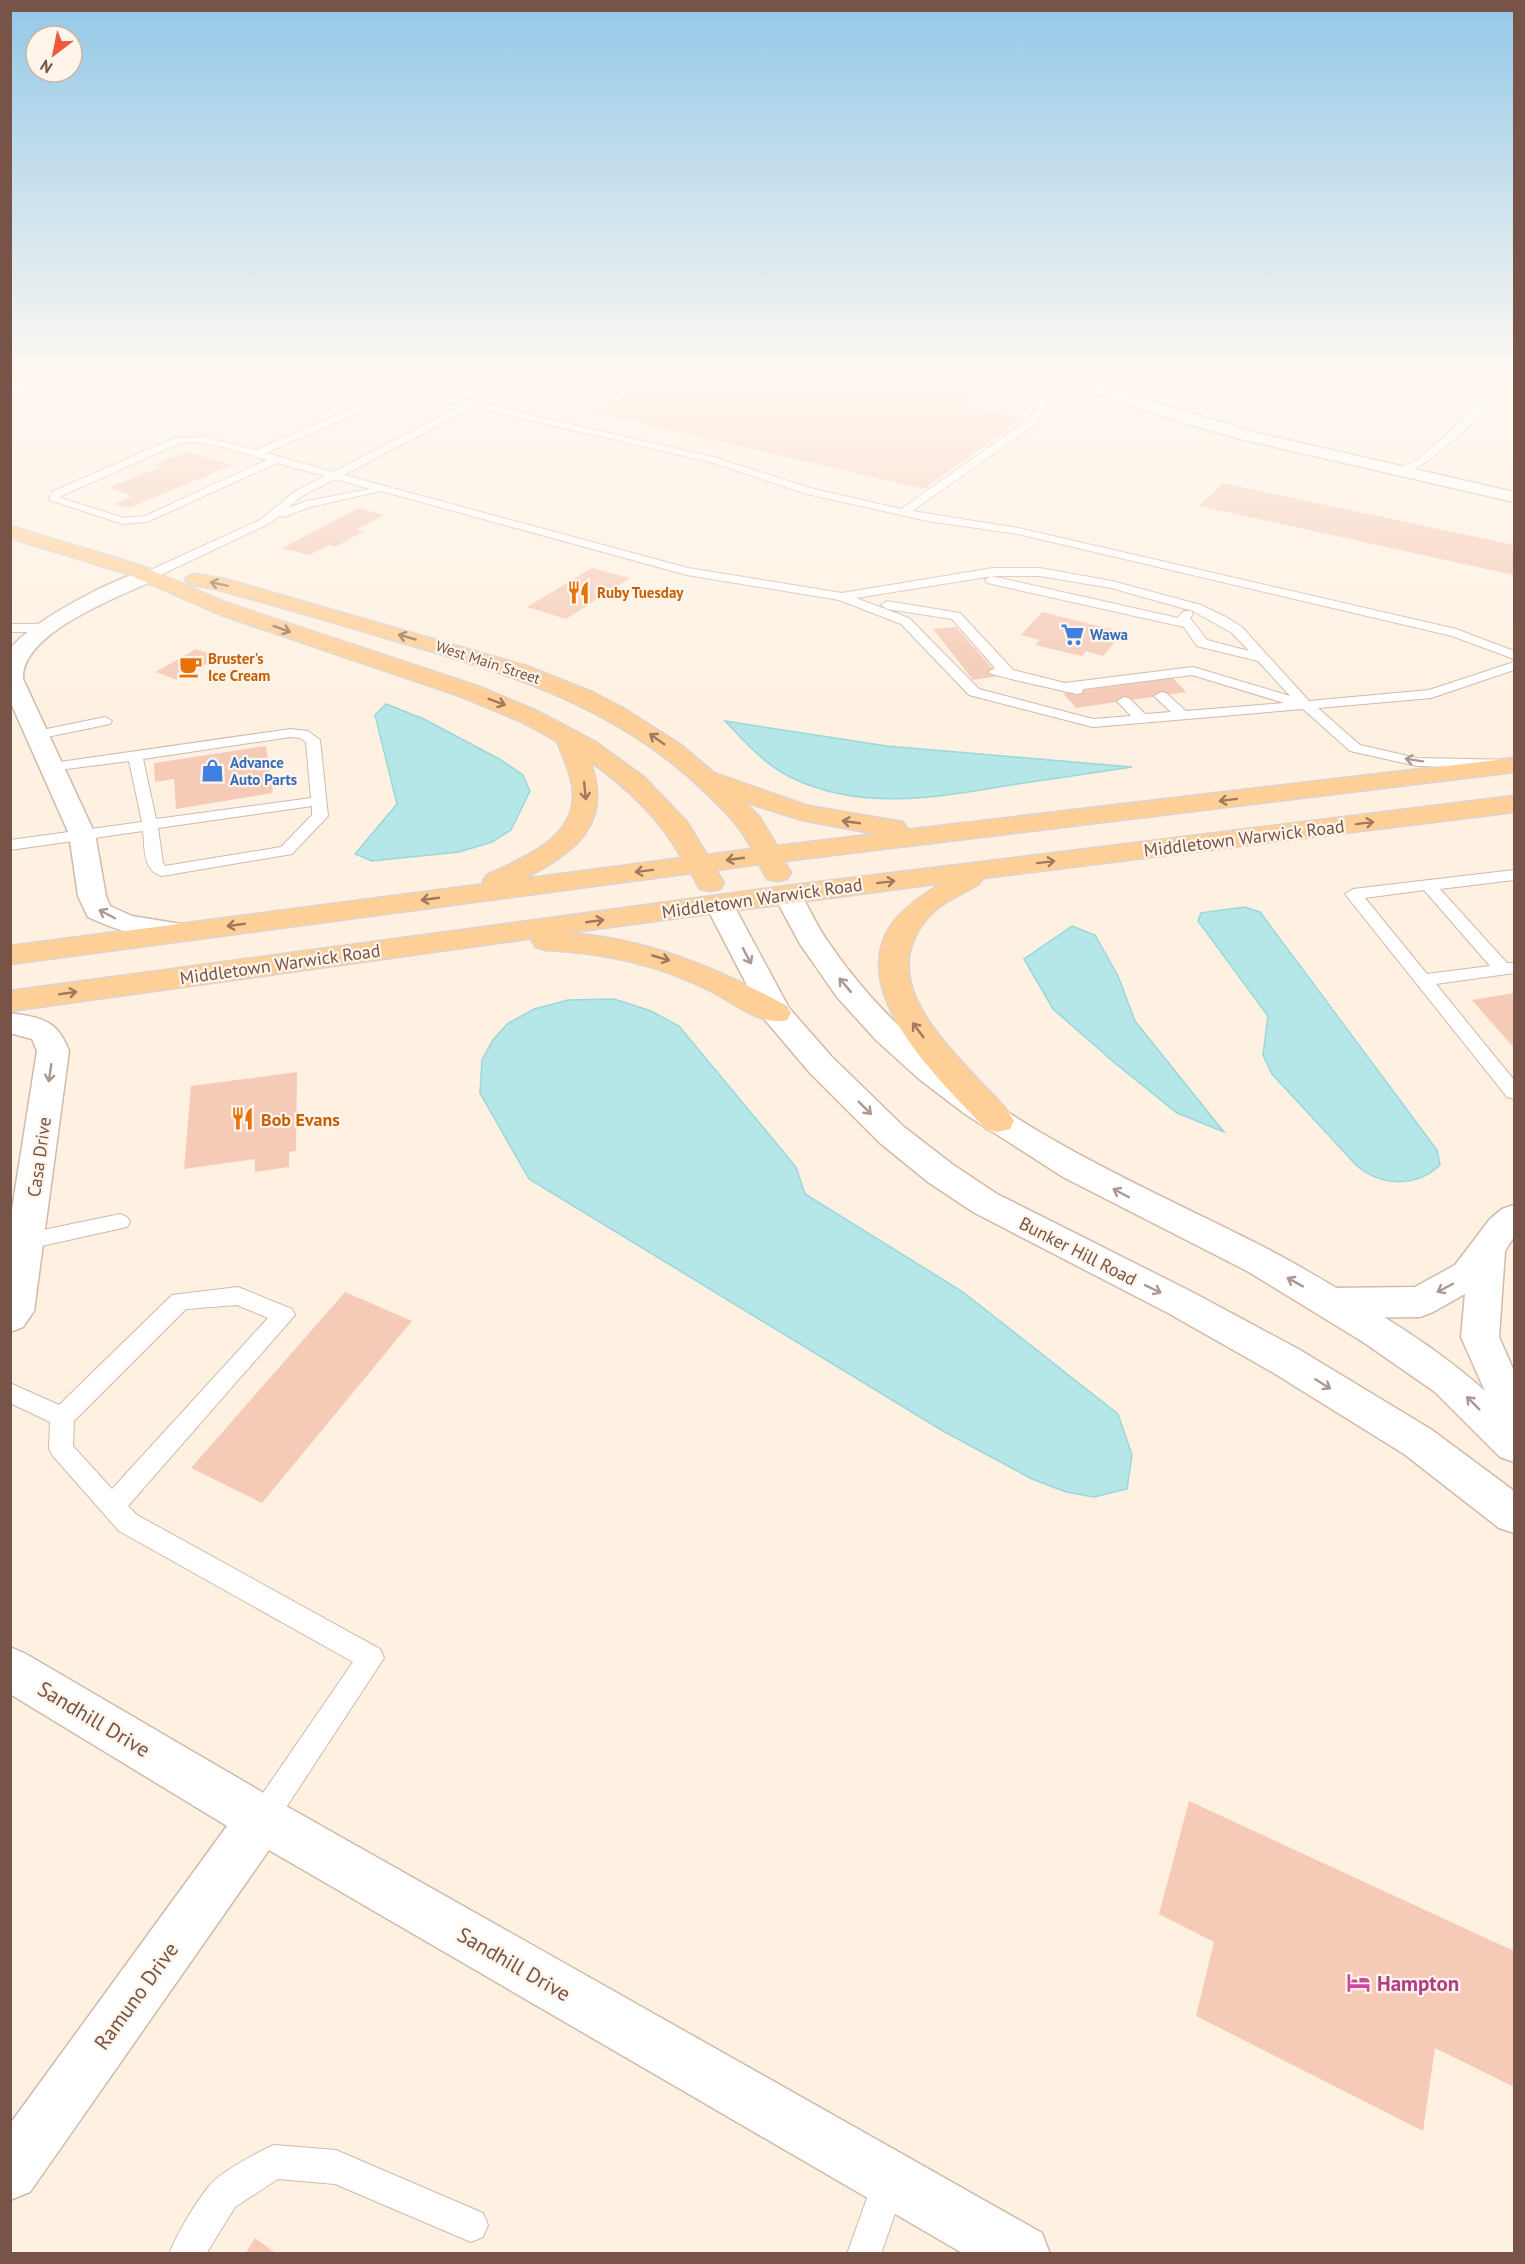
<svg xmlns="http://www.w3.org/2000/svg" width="1525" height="2264" font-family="'PT Sans',sans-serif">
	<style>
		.water { fill: #b5e6e8; stroke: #9bd7db; stroke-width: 1.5 }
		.building { fill: #f5cbb8 }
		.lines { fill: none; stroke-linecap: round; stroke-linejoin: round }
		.service-casing { stroke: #d2b9ab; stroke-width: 2 }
		.minor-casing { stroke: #d2b9ab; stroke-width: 3 }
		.tertiary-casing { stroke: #d2b9ab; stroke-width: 3 }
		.secondary-casing { stroke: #d5b8a8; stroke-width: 3 }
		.primary-casing { stroke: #dcd3cf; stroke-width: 3 }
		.service { fill: #fff; fill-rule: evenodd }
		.minor { fill: #fff; fill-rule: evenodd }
		.tertiary { fill: #fff; fill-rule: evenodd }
		.secondary { fill: #fff; fill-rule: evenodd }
		.primary { fill: #ffcf98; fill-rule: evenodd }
		.oneway { stroke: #a0795f }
		.oneway2 { stroke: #ad9891 }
		.labels { text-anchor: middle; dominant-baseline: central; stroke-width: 4.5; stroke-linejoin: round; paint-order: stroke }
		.far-food-label { font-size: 15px; font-weight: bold; fill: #c56008; stroke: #fff5ea; text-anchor: start }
		.far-shop-label { font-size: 15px; font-weight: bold; fill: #366cbe; stroke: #fff5ea; text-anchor: start }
		.far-street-label { font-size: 15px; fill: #775447; stroke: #fff5ea }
		.street-label { font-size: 18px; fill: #775447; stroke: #fff5ea }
		.food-label { font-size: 18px; font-weight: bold; fill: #c56008; stroke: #fff5ea; text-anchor: start }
		.near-street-label { font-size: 21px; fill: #775447; stroke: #fff5ea }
		.near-hotel-label { font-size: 21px; font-weight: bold; fill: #b23c85; stroke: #fff5ea; text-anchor: start }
	</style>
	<rect width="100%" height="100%" fill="#fef1e2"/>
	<!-- water -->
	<g class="water">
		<polygon points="386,704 424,719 501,760 523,775 530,791 511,830 492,842 459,852 372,861 355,854 397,804 375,715"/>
		<path d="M725,721L887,746L1132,767C1090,773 1047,780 1005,786C933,798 859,811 790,777C764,764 745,742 725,721Z"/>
		<path d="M1244,907L1260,912L1437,1150L1440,1165C1416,1188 1381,1186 1357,1166L1272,1074L1263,1055L1268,1016L1198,921L1201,913Z"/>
		<polygon points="1072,926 1095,935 1118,976 1135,1021 1224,1132 1177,1113 1116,1064 1053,1009 1024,959"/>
		<polygon points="614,999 651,1011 679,1026 796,1167 805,1194 963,1292 1118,1414 1132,1455 1127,1489 1094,1497 1066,1492 1032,1479 943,1431 529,1179 480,1093 482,1060 493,1040 507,1024 534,1009 568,1000"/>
	</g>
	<!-- building -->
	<g class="building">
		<polygon points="154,378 251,378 251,380 150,383"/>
		<polygon points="661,378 914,378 907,383 971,396 958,405 1022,418 924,489 593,412"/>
		<polygon points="186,452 233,465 129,508 114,504 133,496 108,488 160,467 155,465"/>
		<polygon points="1223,483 1514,545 1511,549 1514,550 1514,575 1199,506"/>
		<polygon points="359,508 384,515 357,529 364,531 335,547 329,545 309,555 282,548"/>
		<polygon points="592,568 630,578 566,619 527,607"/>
		<polygon points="1042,612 1123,632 1103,656 1086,651 1082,656 1035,645 1040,640 1021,635"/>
		<polygon points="956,627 999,676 973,680 933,629"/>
		<polygon points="196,649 219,657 177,680 156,672"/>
		<polygon points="1173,678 1186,692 1076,708 1063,693"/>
		<polygon points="266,746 273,793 176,809 174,779 155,782 154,763"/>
		<polygon points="1514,993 1514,1048 1472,1000"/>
		<polygon points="297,1072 296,1151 289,1152 289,1167 255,1172 255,1159 184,1169 191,1086"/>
		<polygon points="345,1292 412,1321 262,1503 191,1468"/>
		<polygon points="1189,1801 1514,1951 1514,2087 1435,2048 1423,2131 1196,2016 1214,1942 1159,1914"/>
		<polygon points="255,2238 277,2254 245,2254"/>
	</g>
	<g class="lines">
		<defs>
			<g id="service">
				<path d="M490,378H503L462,399L717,458L810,488L901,509L1028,420L1040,403L1033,399L939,378H958L1039,395L1050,402L1036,424L912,511L1018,528L1456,629L1514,651V659L1452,636L1018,534L928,521L807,494L710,462L473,407L344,475L688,568L842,593L993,568H1040L1112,581L1201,605L1226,617L1242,627L1309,701L1429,690L1514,662V670L1431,698L1318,708L1360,745L1417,758L1514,760V768L1417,766L1350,751L1303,709L1093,727L969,695L901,624L839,600L687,575L381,491L310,507L283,517L279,516L268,524L154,578H146V572L260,520L294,492L325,476L277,463L147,522L123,524L49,500L52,492L174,438L205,437L256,450L395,390H425L452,396ZM399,395L425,396L463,405L333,472L266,453ZM191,442L220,446L267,460L145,516L124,518L61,498V496L180,443ZM335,479L371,489L307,501L288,508L302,496ZM991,576L985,580L987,583L1184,627L1197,646L1258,661L1290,696L1193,667L1065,683L1013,670L960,613L887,601L881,605L887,609L952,619L995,668L988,672C992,676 1065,691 1077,694L1082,693L1083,689L1192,675L1284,703L1186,711L1166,693L1161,692L1154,696L1171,712L1145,714L1129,698L1124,697L1117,701L1131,716L1093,719L979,689L909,618L856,598L993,576H1040L1111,588L1193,611L1232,633L1249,651L1207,640L1190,618L1193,614L1191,611H1183L1178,618Z"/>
				<polygon points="1102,378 1114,378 1097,389 1091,389 1091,385"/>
				<path d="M1509,378H1514V384C1494,402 1421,478 1396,474V470L1419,459Z"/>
				<polygon points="10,624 47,624 53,628 47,632 10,632"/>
				<polygon points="105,717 112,721 110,724 37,739 30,735 37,731"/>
				<path d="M290,729L308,731L320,740L328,816L292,854L162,876C142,871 145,847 143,831L10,850V840L142,822L129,761L51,771L46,770L44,767L46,764ZM290,737L300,738L306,742L311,798L156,819L143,759ZM312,806V815L281,847L165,866L163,863L158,828Z"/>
				<path d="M1514,870V880L1440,889L1507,963H1514V973L1436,984L1514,1080V1099L1507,1097L1345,894L1353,889ZM1424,890L1490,966L1427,974L1365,898Z"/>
				<polygon points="120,1214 127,1217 130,1222 127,1227 19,1251 10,1247 12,1237 19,1235"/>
				<path d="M238,1287L292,1309L295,1315L128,1506L137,1515L380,1649L384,1658L272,1829L262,1833L252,1829L248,1819L252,1809L353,1662L119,1531L53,1456L49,1449L50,1422L10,1403V1383L59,1405L172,1295ZM237,1305L268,1318L112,1489L73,1446L74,1421L186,1309Z"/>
				<path d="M274,2145L336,2150L483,2213L488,2225L483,2237L471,2242L335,2184L278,2179L235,2207L206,2254H169C178,2232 195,2203 210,2185C219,2173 260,2151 274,2145Z"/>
				<polygon points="889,2165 901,2170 906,2182 881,2254 847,2254 877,2170"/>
			</g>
			<g id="minor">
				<polygon points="1049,378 1079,378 1253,432 1514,492 1514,502 1241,439 1184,423 1090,391 1051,381"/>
				<path d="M150,569L157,571L160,575L157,579C121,596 21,632 23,679L95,834L106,896L110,906L132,916L193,926L197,932L193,938C163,946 115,930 88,917L78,896L69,834L10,701V649C33,620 114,578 150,569Z"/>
				<path d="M10,1013C41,1018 57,1019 69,1051L34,1311L23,1327L10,1332V1222L37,1051L32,1039L10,1033Z"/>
				<polygon points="1514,1205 1514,1237 1505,1251 1499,1337 1514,1371 1514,1429 1500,1425 1461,1337 1465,1294 1433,1312 1420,1317 1330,1318 1317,1313 1312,1303 1317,1293 1330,1288 1415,1287 1455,1265 1490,1219 1502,1209"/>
				<polygon points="10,1647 26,1654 279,1802 1042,2233 1050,2254 964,2254 269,1850 30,2192 10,2200 10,2124 227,1826 10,1694"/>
			</g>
			<polygon id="tertiary" points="31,378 52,378 50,381 10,398 10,387"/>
			<g id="secondary">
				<path d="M787,886L797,888C809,906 816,926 829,943C860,989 898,1028 940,1063C1035,1141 1147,1188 1256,1243C1294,1262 1330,1284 1366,1306C1421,1339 1470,1373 1514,1419V1462L1500,1457L1435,1392L1363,1342L1247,1271L1063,1177L965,1114L919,1079L876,1040L837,997L800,944L773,894L777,888Z"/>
				<polygon points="719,896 729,898 733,904 789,1008 832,1057 904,1127 952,1164 997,1194 1194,1293 1300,1350 1432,1430 1514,1491 1514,1533 1499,1528 1404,1454 1272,1372 1168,1313 973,1212 928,1182 880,1143 810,1073 765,1020 705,904 709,898"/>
			</g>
			<g id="primary">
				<path d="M10,526L139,565L224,602L477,686L537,711L594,741L644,777L687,822L707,855L752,849C741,826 724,811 706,793C620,708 509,673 396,641C336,623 276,606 216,589L188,584L185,580L188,576L195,574L225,579L526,666L592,692L623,708L681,745L714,773L808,806L903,822L907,828L905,830L1514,758V772L784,861L791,873L787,879L777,881L767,879L759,864L716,870L724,883L720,889L710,891L700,889L691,873L10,964V946L485,884L483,881L487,875C520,860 571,840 573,799C574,779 564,759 557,741L520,721L460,696L221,615L125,573L10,538ZM590,761C628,789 658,816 682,858L523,879C575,852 614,824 590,761ZM745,802L802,820L877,834L777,846L760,818Z"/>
				<path d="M1514,796V812L983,878L979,884C964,893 944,901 932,913C877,970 930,1028 972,1073C986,1089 1004,1103 1014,1121L1010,1129L998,1132L986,1129C944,1084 856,1004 885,936C895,913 922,895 942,883L565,933C646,938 717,968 787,1006L791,1013L787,1020C762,1027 733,1002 711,991C658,964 605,953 546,950L536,947L532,941L534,938L10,1011V991L787,886Z"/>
			</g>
		</defs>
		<!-- service casing -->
		<use href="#service" class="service-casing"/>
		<!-- minor casing -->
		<use href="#minor" class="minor-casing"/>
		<!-- tertiary casing -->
		<use href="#tertiary" class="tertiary-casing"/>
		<!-- secondary casing -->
		<use href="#secondary" class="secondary-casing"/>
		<!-- primary casing -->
		<use href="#primary" class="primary-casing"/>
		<!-- service -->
		<use href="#service" class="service"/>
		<!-- minor -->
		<use href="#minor" class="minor"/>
		<!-- tertiary -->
		<use href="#tertiary" class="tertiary"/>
		<!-- secondary -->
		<use href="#secondary" class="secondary"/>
		<!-- primary -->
		<use href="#primary" class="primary"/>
	</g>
	<!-- one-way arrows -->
	<defs><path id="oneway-shaft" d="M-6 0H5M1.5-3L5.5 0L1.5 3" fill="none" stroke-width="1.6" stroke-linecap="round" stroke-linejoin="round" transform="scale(1.5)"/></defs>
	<g class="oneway">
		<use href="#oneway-shaft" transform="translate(219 584) rotate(-168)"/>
		<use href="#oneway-shaft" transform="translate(282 629) rotate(20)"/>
		<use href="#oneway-shaft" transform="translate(407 637) rotate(-164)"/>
		<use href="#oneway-shaft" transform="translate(497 702) rotate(21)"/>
		<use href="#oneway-shaft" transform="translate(657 739) rotate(-145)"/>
		<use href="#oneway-shaft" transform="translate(585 791) rotate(84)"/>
		<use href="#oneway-shaft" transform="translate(1228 800) rotate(173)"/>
		<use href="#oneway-shaft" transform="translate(851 822) rotate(-172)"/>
		<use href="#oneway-shaft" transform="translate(1365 823) rotate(-7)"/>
		<use href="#oneway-shaft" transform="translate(735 859) rotate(172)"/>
		<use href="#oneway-shaft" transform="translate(1046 862) rotate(-7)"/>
		<use href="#oneway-shaft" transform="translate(644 871) rotate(173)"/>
		<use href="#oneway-shaft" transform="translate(886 882) rotate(-7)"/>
		<use href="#oneway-shaft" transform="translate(430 899) rotate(172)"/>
		<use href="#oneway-shaft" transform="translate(595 921) rotate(-8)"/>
		<use href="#oneway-shaft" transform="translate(236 925) rotate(172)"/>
		<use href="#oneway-shaft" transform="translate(661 958) rotate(16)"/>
		<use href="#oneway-shaft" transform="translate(68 993) rotate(-8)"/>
		<use href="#oneway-shaft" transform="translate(918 1030) rotate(-127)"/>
	</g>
	<g class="oneway2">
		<use href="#oneway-shaft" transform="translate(1414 760) rotate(-171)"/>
		<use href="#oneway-shaft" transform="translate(107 914) rotate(-152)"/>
		<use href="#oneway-shaft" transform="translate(747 956) rotate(62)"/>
		<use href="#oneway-shaft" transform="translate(845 985) rotate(-130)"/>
		<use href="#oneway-shaft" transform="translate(50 1073) rotate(98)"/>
		<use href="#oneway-shaft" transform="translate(865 1108) rotate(45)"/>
		<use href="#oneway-shaft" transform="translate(1121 1193) rotate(-152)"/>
		<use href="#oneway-shaft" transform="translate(1295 1282) rotate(-151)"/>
		<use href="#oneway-shaft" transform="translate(1445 1288) rotate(152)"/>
		<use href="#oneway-shaft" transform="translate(1153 1289) rotate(26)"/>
		<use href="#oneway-shaft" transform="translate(1323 1384) rotate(32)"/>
		<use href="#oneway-shaft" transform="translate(1473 1403) rotate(-135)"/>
	</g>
	<!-- sky -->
	<linearGradient id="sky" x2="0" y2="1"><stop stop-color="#93c8e8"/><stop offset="0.54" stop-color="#fff9f2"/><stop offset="1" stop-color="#fff9f2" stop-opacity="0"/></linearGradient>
	<rect width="1525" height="695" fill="url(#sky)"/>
	<!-- icons -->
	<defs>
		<symbol id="restaurant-bare" viewBox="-9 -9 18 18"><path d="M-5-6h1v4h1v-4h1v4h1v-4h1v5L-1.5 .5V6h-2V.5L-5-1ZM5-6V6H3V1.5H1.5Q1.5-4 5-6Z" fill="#e8710a" stroke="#fff5ea" stroke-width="2.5" paint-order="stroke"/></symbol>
		<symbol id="supermarket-bare" viewBox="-9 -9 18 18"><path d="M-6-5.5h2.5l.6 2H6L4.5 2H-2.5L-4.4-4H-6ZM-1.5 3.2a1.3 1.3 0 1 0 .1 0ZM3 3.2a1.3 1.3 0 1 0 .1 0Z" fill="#3f7fe0" stroke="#fff5ea" stroke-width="2.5" paint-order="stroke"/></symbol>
		<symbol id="cafe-bare" viewBox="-9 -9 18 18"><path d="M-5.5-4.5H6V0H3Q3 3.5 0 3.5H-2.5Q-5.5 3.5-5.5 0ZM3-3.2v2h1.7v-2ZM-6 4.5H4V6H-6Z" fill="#e8710a" stroke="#fff5ea" stroke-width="2.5" paint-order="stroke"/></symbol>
		<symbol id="shop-bare" viewBox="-9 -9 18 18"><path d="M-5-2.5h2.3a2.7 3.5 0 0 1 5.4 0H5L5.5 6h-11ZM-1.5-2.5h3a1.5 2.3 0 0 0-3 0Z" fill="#3f7fe0" stroke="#fff5ea" stroke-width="2.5" paint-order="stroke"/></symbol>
		<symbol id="hotel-bare" viewBox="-9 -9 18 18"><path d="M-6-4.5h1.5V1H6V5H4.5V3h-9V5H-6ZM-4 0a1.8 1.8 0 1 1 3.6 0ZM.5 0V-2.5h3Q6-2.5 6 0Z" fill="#d1479c" stroke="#fff5ea" stroke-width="2.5" paint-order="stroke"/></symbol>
	</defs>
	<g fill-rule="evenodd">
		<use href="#restaurant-bare" x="562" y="576" width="33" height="33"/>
		<use href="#supermarket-bare" x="1056" y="618" width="33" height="33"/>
		<use href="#cafe-bare" x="174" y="650" width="33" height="33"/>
		<use href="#shop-bare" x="196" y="754" width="33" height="33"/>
		<use href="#restaurant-bare" x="226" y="1102" width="33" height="33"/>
		<use href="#hotel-bare" x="1342" y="1966" width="33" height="33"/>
	</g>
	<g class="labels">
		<!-- far-food labels -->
		<g class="far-food-label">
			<text x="597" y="592">Ruby Tuesday</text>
			<text x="208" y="658">Bruster's<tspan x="208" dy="17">Ice Cream</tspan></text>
		</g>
		<!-- far-shop labels -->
		<g class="far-shop-label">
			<text x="1090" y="634">Wawa</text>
			<text x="230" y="762">Advance<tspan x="230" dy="17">Auto Parts</tspan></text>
		</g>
		<!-- far-street labels -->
		<g class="far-street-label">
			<text transform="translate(488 662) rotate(18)">West Main Street</text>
		</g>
		<!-- street labels -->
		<g class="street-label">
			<text transform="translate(1244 838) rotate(-7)">Middletown Warwick Road</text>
			<text transform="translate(762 898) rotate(-8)">Middletown Warwick Road</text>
			<text transform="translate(280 964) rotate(-8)">Middletown Warwick Road</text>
			<text transform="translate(39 1157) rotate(-82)">Casa Drive</text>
			<text transform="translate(1078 1251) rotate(27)">Bunker Hill Road</text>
		</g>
		<!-- food labels -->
		<g class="food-label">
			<text x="261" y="1119">Bob Evans</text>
		</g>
		<!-- near-street labels -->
		<g class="near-street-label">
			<text transform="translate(94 1719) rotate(31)">Sandhill Drive</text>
			<text transform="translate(514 1964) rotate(30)">Sandhill Drive</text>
			<text transform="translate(136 1996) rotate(-54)">Ramuno Drive</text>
		</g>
		<!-- near-hotel labels -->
		<g class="near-hotel-label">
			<text x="1377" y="1983">Hampton</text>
		</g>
	</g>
	<!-- border -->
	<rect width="1525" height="2264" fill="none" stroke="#775447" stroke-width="24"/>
	<!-- north arrow -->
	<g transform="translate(54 54) rotate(212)"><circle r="28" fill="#fff5ea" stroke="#c9b5a9" stroke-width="1.5"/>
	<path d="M0-4.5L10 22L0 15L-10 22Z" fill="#f0573f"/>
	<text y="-9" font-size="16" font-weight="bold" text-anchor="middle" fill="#775447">N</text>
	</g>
</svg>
